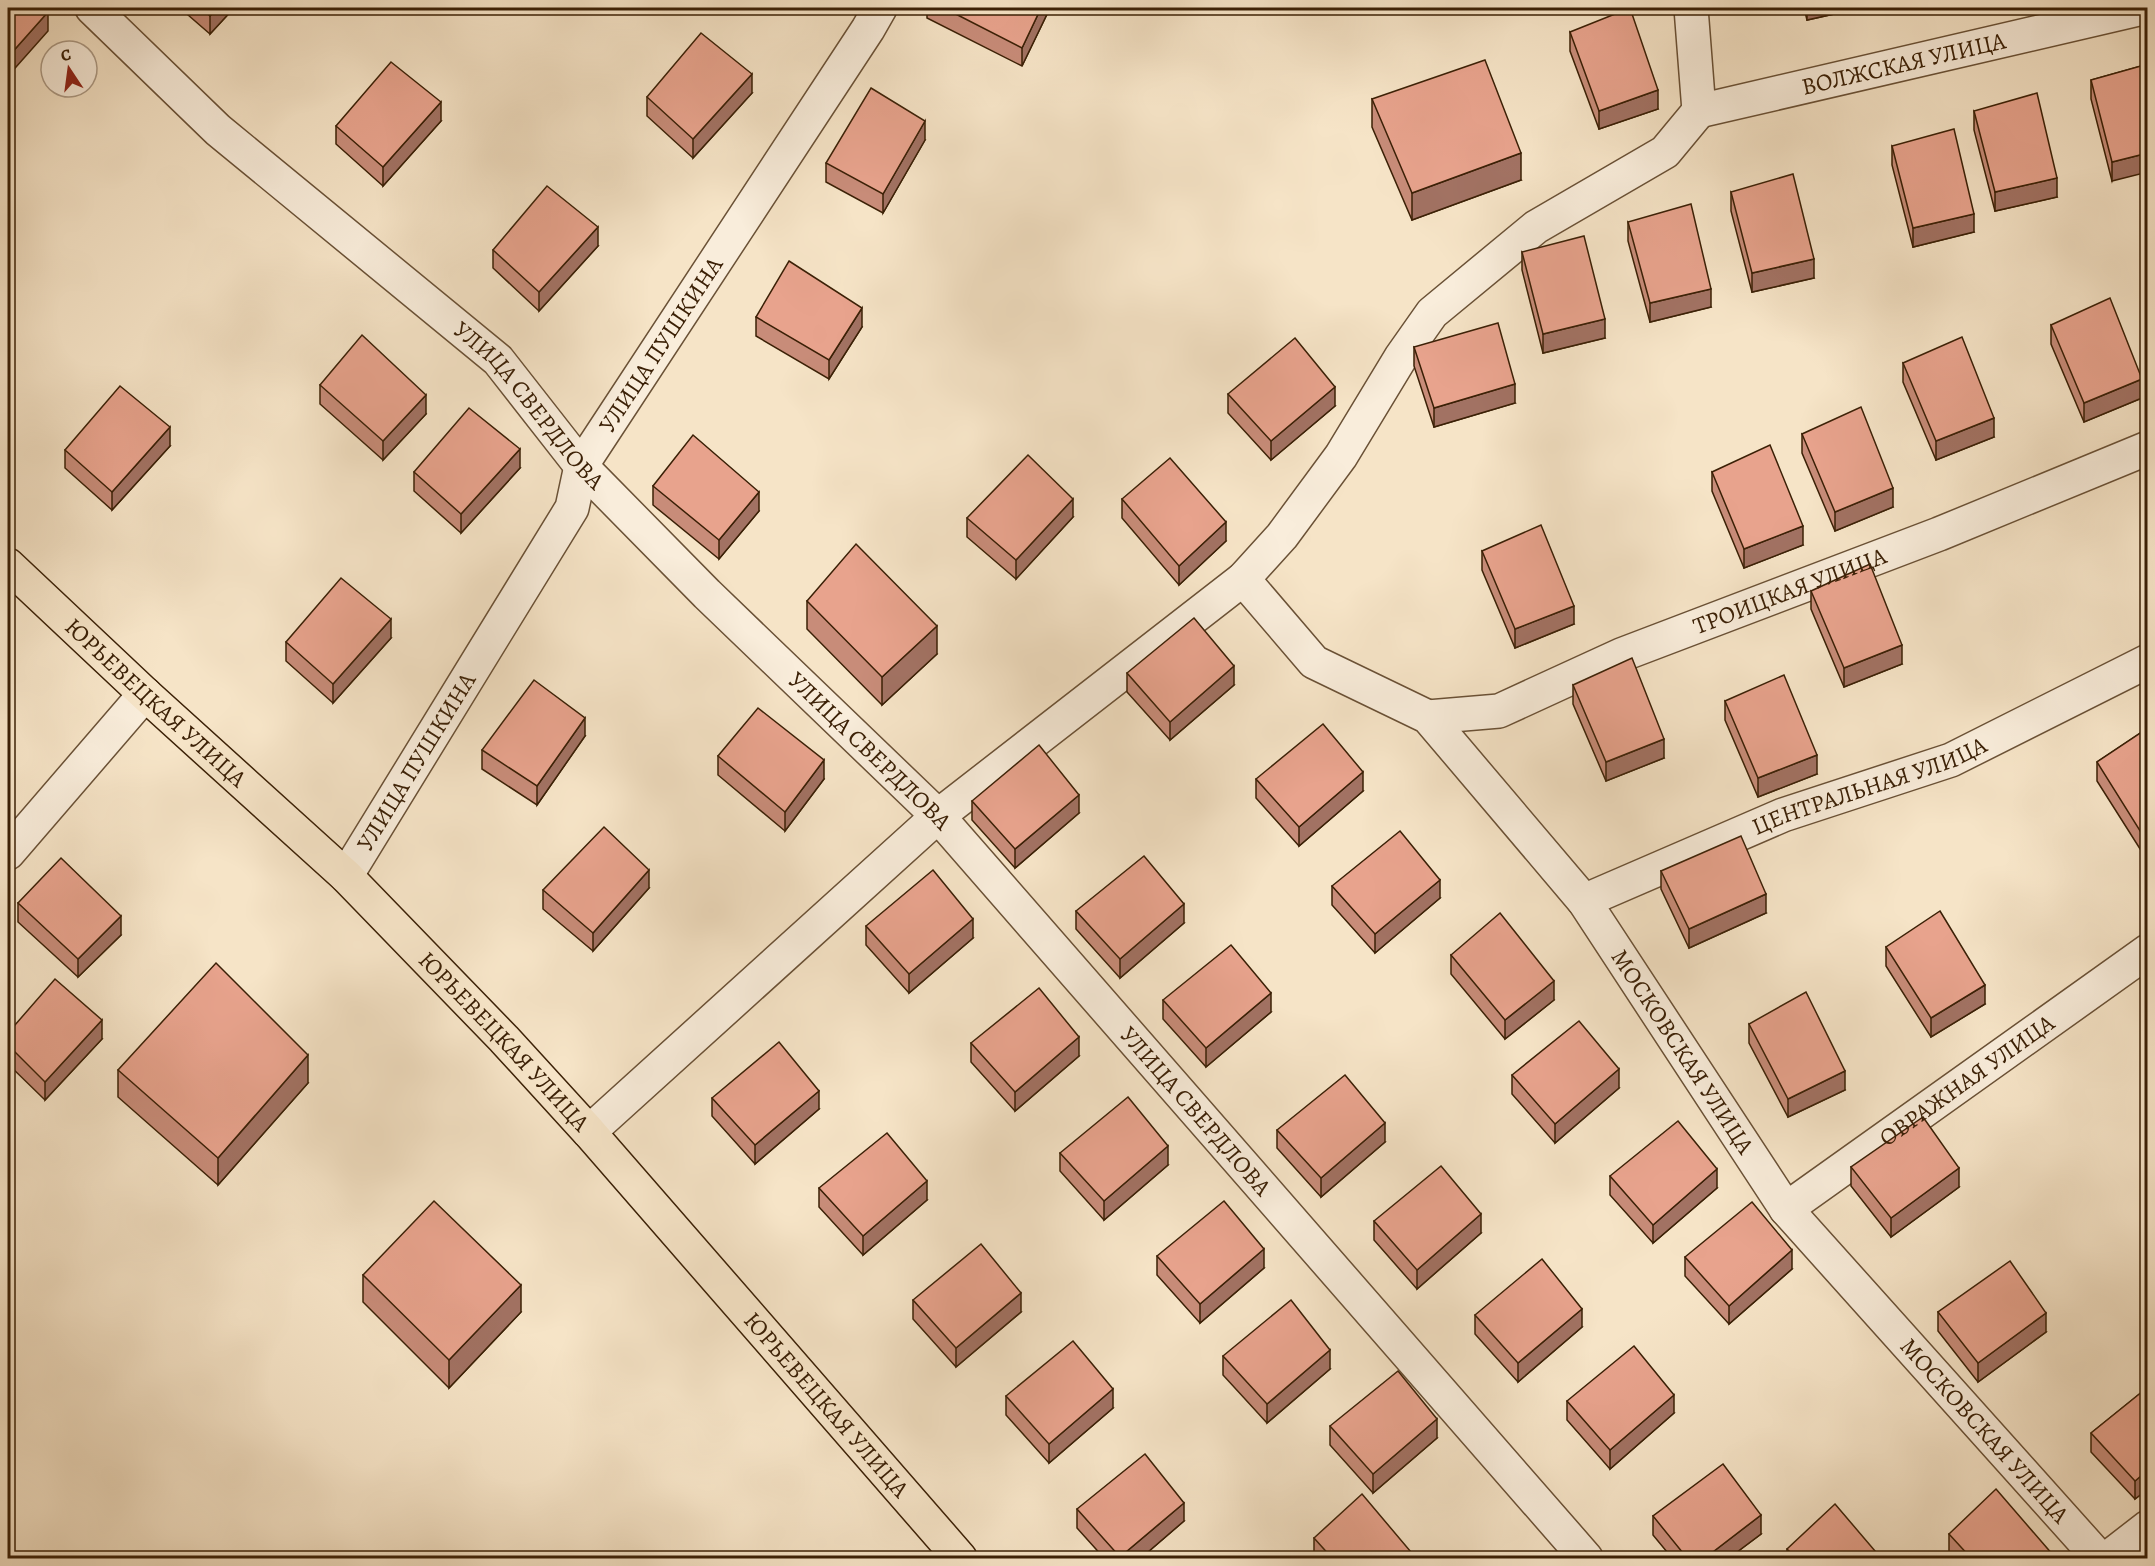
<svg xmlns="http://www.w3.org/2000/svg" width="2155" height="1566" font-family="Alegreya,serif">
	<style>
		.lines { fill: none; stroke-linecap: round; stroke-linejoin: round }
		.minor-casing { stroke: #6a5136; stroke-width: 36 }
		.major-casing { stroke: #3b2006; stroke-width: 36 }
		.minor { stroke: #f9eddb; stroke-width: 33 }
		.major { stroke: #f6e4c7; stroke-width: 33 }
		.wall { fill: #c88c79; stroke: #3b2006; stroke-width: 1.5 }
		.shaded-wall { fill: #a27263; stroke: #3b2006; stroke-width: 1.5 }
		.building { fill: #e8a38d; stroke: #3b2006; stroke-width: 1.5 }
		.labels { text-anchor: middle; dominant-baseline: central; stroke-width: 4.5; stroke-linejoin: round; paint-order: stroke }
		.street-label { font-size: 24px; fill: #3b2006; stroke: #f9eddb }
	</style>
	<rect width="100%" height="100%" fill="#f6e4c7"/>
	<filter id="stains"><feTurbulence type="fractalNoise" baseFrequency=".00333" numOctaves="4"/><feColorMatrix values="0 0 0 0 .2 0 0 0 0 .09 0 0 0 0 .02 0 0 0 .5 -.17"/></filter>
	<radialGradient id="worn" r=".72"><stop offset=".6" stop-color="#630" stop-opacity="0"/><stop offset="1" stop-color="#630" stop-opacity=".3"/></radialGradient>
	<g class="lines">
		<defs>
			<g id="minor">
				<path id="s1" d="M92,8L218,130L498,360L581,466L707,594L938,816L1586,1558"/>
				<path id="s2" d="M1699,111L2143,8"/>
				<path id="s3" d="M1243,579L1314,662L1428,717L1584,901L1786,1209L2099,1558"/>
				<path id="s4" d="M1428,717L1499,711L1621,655L1939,534L2148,448"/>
				<polyline points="8,853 145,694"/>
				<path id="s5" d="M346,876L572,508L581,466L868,29L880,8"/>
				<path id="s6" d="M1584,901L1783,815L1951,760L2148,661"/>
				<polyline points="589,1132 938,816 1243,579 1282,536 1341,456 1401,357 1432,313 1536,227 1665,152 1699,111 1691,8"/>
				<path id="s7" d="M1786,1209L2148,951"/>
				<polyline points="2108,1558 2148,1527"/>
			</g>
			<g id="major">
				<path id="s8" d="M8,565L145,694L346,876L504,1039L589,1132L960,1558"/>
			</g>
		</defs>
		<!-- minor casing -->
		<use href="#minor" class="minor-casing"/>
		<!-- major casing -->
		<use href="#major" class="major-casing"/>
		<!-- minor -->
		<use href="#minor" class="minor"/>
		<!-- major -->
		<use href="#major" class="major"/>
	</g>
	<!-- wall -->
	<g class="wall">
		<polygon points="180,8 234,8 210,34"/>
		<polygon points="927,8 1050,8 1022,66 927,18"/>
		<polygon points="1804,8 1861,8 1807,20"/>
		<polygon points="1570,32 1658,109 1599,129 1570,51"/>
		<polygon points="2148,64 2112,181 2091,99 2091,80"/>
		<polygon points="752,93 693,158 647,116 647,97"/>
		<polygon points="1372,99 1521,180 1412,220 1372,127"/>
		<polygon points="1974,111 2057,197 1995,211 1974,130"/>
		<polygon points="441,121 383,186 336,144 336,126"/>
		<polygon points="925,140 883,213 826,182 826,163"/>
		<polygon points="1892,146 1974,232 1913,247 1892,165"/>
		<polygon points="1731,192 1814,278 1752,292 1731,211"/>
		<polygon points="1628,222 1711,307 1650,322 1628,241"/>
		<polygon points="598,246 539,311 493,268 493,250"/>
		<polygon points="1522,252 1605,338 1543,353 1522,270"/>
		<polygon points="756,317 862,327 829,379 756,336"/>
		<polygon points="2051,325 2142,398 2084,422 2051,344"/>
		<polygon points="1414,347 1515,403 1434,427 1414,366"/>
		<polygon points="1903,363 1994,437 1936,460 1903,382"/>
		<polygon points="320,385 426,414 383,460 320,404"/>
		<polygon points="1228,394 1335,406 1271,460 1228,413"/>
		<polygon points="1802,434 1893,507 1835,531 1802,453"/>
		<polygon points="170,446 112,510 65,468 65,450"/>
		<polygon points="520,468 461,533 414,491 414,472"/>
		<polygon points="1712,472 1803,545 1744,568 1712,491"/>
		<polygon points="653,486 759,511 719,559 653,505"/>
		<polygon points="1122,499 1226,541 1179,585 1122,518"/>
		<polygon points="1073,517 1016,579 967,537 967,518"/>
		<polygon points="1482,551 1574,624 1515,648 1482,570"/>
		<polygon points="1811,591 1902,664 1844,687 1811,609"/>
		<polygon points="807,601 937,654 882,705 807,629"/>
		<polygon points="391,638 333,703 286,661 286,642"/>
		<polygon points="1127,673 1234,685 1170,740 1127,692"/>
		<polygon points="1573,685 1664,758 1606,781 1573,704"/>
		<polygon points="1725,701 1817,774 1758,797 1725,720"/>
		<polygon points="2148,728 2148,849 2142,852 2097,781 2097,762"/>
		<polygon points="585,736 537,805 482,769 482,750"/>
		<polygon points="718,756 824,779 785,831 718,775"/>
		<polygon points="1256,779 1363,791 1299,846 1256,798"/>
		<polygon points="972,801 1079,813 1015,868 972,820"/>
		<polygon points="1661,871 1766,913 1689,948 1661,889"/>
		<polygon points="1332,886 1440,898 1375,953 1332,905"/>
		<polygon points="649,888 593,951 543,909 543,890"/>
		<polygon points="18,903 121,935 78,977 18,922"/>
		<polygon points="1076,911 1184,923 1120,978 1076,929"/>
		<polygon points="866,926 973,938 909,993 866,945"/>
		<polygon points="1886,947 1985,1004 1931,1037 1886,966"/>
		<polygon points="1451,955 1554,1000 1505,1039 1451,974"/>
		<polygon points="1163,1000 1271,1012 1206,1067 1163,1019"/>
		<polygon points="1749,1024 1845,1090 1788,1117 1749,1043"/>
		<polygon points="8,1033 102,1039 45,1100 8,1064"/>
		<polygon points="971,1043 1079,1056 1015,1111 971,1062"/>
		<polygon points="118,1070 308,1083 218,1185 118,1097"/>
		<polygon points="1512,1075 1619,1088 1555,1143 1512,1094"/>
		<polygon points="712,1098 819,1109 755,1164 712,1116"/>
		<polygon points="1277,1130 1385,1142 1321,1197 1277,1148"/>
		<polygon points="1060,1153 1168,1165 1104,1220 1060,1171"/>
		<polygon points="1851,1167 1959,1187 1891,1237 1851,1186"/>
		<polygon points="1610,1176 1717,1188 1653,1243 1610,1195"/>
		<polygon points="819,1188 927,1200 863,1255 819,1207"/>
		<polygon points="1374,1221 1481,1233 1417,1289 1374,1240"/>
		<polygon points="1157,1256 1264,1268 1200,1323 1157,1275"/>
		<polygon points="1685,1257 1792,1269 1729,1324 1685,1276"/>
		<polygon points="363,1275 521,1312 449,1388 363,1302"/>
		<polygon points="913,1300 1021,1312 956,1367 913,1319"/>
		<polygon points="1938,1312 2046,1332 1978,1382 1938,1331"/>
		<polygon points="1475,1315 1582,1327 1518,1382 1475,1334"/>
		<polygon points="1223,1356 1330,1369 1267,1423 1223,1375"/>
		<polygon points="2148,1387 2148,1489 2135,1499 2091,1452 2091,1433"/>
		<polygon points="1006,1396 1113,1408 1049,1463 1006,1415"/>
		<polygon points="1567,1401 1674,1413 1610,1469 1567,1420"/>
		<polygon points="1330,1426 1437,1438 1373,1493 1330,1445"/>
		<polygon points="1077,1509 1184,1521 1141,1558 1104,1558 1077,1528"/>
		<polygon points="1653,1516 1761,1534 1729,1558 1672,1558 1653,1535"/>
		<polygon points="1949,1534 2053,1558 1954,1558 1949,1552"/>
		<polygon points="1314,1538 1416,1558 1315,1558 1314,1557"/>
		<polygon points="1787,1549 1881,1558 1787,1558"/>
	</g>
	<!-- shaded-wall -->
	<g class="shaded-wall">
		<polygon points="217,8 234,8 210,34 210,16"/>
		<polygon points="1041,8 1050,8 1022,66 1022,48"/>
		<polygon points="1807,8 1861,8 1807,20"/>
		<polygon points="48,12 48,31 8,76 8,57"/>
		<polygon points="752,74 752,93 693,158 693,139"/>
		<polygon points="1658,90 1658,109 1599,129 1599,111"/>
		<polygon points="441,102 441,121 383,186 383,167"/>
		<polygon points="925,121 925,140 883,213 883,194"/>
		<polygon points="1521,153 1521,180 1412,220 1412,193"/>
		<polygon points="2148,153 2148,172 2112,181 2112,162"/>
		<polygon points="2057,178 2057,197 1995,211 1995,192"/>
		<polygon points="1974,214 1974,232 1913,247 1913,228"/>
		<polygon points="598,227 598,246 539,311 539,292"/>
		<polygon points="1814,259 1814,278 1752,292 1752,273"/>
		<polygon points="1711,289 1711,307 1650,322 1650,303"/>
		<polygon points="862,308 862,327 829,379 829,360"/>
		<polygon points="1605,319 1605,338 1543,353 1543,334"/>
		<polygon points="2142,379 2142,398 2084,422 2084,403"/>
		<polygon points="1515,384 1515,403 1434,427 1434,408"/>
		<polygon points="1335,387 1335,406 1271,460 1271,441"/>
		<polygon points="426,395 426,414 383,460 383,441"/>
		<polygon points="1994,418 1994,437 1936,460 1936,441"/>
		<polygon points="170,427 170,446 112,510 112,492"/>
		<polygon points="520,449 520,468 461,533 461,514"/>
		<polygon points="1893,488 1893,507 1835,531 1835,512"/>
		<polygon points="759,492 759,511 719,559 719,540"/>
		<polygon points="1073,499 1073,517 1016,579 1016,560"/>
		<polygon points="1226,522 1226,541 1179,585 1179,566"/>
		<polygon points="1803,526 1803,545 1744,568 1744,549"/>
		<polygon points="1574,606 1574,624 1515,648 1515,629"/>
		<polygon points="391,619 391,638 333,703 333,684"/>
		<polygon points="937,626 937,654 882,705 882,677"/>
		<polygon points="1902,645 1902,664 1844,687 1844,668"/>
		<polygon points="1234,666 1234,685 1170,740 1170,722"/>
		<polygon points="585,718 585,736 537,805 537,786"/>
		<polygon points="1664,739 1664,758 1606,781 1606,762"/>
		<polygon points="1817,755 1817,774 1758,797 1758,778"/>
		<polygon points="824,760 824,779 785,831 785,812"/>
		<polygon points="1363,772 1363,791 1299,846 1299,827"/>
		<polygon points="1079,795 1079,813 1015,868 1015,849"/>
		<polygon points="2148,830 2148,849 2142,852 2142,834"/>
		<polygon points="649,870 649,888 593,951 593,933"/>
		<polygon points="1440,880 1440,898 1375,953 1375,934"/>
		<polygon points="1766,894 1766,913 1689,948 1689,929"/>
		<polygon points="1184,904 1184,923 1120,978 1120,959"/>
		<polygon points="121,916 121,935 78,977 78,959"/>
		<polygon points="973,919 973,938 909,993 909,974"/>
		<polygon points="1554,981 1554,1000 1505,1039 1505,1020"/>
		<polygon points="1985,985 1985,1004 1931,1037 1931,1018"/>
		<polygon points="1271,993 1271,1012 1206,1067 1206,1048"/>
		<polygon points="102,1020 102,1039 45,1100 45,1082"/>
		<polygon points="1079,1037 1079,1056 1015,1111 1015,1092"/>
		<polygon points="308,1055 308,1083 218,1185 218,1158"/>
		<polygon points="1619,1069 1619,1088 1555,1143 1555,1124"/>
		<polygon points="1845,1071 1845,1090 1788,1117 1788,1099"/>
		<polygon points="819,1091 819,1109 755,1164 755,1145"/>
		<polygon points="1385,1123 1385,1142 1321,1197 1321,1178"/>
		<polygon points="1168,1146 1168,1165 1104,1220 1104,1201"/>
		<polygon points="1959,1168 1959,1187 1891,1237 1891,1218"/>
		<polygon points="1717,1169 1717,1188 1653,1243 1653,1225"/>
		<polygon points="927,1181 927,1200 863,1255 863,1236"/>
		<polygon points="1481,1214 1481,1233 1417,1289 1417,1270"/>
		<polygon points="1264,1249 1264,1268 1200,1323 1200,1304"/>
		<polygon points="1792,1250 1792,1269 1729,1324 1729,1306"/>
		<polygon points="521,1285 521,1312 449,1388 449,1360"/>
		<polygon points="1021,1293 1021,1312 956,1367 956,1348"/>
		<polygon points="1582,1309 1582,1327 1518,1382 1518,1363"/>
		<polygon points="2046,1313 2046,1332 1978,1382 1978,1363"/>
		<polygon points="1330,1350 1330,1369 1267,1423 1267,1404"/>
		<polygon points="1113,1389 1113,1408 1049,1463 1049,1444"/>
		<polygon points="1674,1395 1674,1413 1610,1469 1610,1450"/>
		<polygon points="1437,1419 1437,1438 1373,1493 1373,1474"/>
		<polygon points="2148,1470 2148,1489 2135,1499 2135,1481"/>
		<polygon points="1184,1503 1184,1521 1141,1558 1120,1558 1120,1557"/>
		<polygon points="1761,1515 1761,1534 1729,1558 1705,1558"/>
	</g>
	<!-- building -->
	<g class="building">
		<polygon points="8,8 42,8 48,12 8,57"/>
		<polygon points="201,8 217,8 210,16"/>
		<polygon points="944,8 1041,8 1022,48"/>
		<polygon points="1630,8 1658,90 1599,111 1570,32"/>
		<polygon points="701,33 752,74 693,139 647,97"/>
		<polygon points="1485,60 1521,153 1412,193 1372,99"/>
		<polygon points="391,62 441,102 383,167 336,126"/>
		<polygon points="2148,64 2148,153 2112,162 2091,80"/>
		<polygon points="871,88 925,121 883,194 826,163"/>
		<polygon points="2037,93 2057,178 1995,192 1974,111"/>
		<polygon points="1954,129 1974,214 1913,228 1892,146"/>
		<polygon points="1793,174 1814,259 1752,273 1731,192"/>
		<polygon points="547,186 598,227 539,292 493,250"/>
		<polygon points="1691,204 1711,289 1650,303 1628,222"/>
		<polygon points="1584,236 1605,319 1543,334 1522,252"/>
		<polygon points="789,261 862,308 829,360 756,317"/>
		<polygon points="2110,298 2142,379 2084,403 2051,325"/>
		<polygon points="1498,323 1515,384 1434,408 1414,347"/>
		<polygon points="362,335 426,395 383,441 320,385"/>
		<polygon points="1962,337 1994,418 1936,441 1903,363"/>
		<polygon points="1295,338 1335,387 1271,441 1228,394"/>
		<polygon points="120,386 170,427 112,492 65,450"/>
		<polygon points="1861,407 1893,488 1835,512 1802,434"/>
		<polygon points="469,408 520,449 461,514 414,472"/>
		<polygon points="693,435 759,492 719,540 653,486"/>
		<polygon points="1770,445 1803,526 1744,549 1712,472"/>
		<polygon points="1028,455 1073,499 1016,560 967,518"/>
		<polygon points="1170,458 1226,522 1179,566 1122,499"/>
		<polygon points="1541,525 1574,606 1515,629 1482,551"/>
		<polygon points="856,544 937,626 882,677 807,601"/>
		<polygon points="1870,564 1902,645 1844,668 1811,591"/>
		<polygon points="341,578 391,619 333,684 286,642"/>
		<polygon points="1194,618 1234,666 1170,722 1127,673"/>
		<polygon points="1632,658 1664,739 1606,762 1573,685"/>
		<polygon points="1784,675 1817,755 1758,778 1725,701"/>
		<polygon points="534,680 585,718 537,786 482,750"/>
		<polygon points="758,708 824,760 785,812 718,756"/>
		<polygon points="1323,724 1363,772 1299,827 1256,779"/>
		<polygon points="2148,728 2148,830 2142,834 2097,762"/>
		<polygon points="1039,745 1079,795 1015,849 972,801"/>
		<polygon points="604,827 649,870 593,933 543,890"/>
		<polygon points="1400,831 1440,880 1375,934 1332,886"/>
		<polygon points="1741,836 1766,894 1689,929 1661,871"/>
		<polygon points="1144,856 1184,904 1120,959 1076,911"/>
		<polygon points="61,858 121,916 78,959 18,903"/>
		<polygon points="933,870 973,919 909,974 866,926"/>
		<polygon points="1940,911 1985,985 1931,1018 1886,947"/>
		<polygon points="1500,913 1554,981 1505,1020 1451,955"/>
		<polygon points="1231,945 1271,993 1206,1048 1163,1000"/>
		<polygon points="216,963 308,1055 218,1158 118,1070"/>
		<polygon points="55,979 102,1020 45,1082 8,1045 8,1033"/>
		<polygon points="1039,988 1079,1037 1015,1092 971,1043"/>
		<polygon points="1806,992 1845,1071 1788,1099 1749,1024"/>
		<polygon points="1579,1021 1619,1069 1555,1124 1512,1075"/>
		<polygon points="779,1042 819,1091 755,1145 712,1098"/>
		<polygon points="1345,1075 1385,1123 1321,1178 1277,1130"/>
		<polygon points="1128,1097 1168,1146 1104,1201 1060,1153"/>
		<polygon points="1923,1117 1959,1168 1891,1218 1851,1167"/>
		<polygon points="1678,1121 1717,1169 1653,1225 1610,1176"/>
		<polygon points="887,1133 927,1181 863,1236 819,1188"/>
		<polygon points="1441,1166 1481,1214 1417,1270 1374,1221"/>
		<polygon points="434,1201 521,1285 449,1360 363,1275"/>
		<polygon points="1224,1201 1264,1249 1200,1304 1157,1256"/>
		<polygon points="1752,1202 1792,1250 1729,1306 1685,1257"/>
		<polygon points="981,1244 1021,1293 956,1348 913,1300"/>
		<polygon points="1542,1259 1582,1309 1518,1363 1475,1315"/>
		<polygon points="2010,1261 2046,1313 1978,1363 1938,1312"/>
		<polygon points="1291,1300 1330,1350 1267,1404 1223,1356"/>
		<polygon points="1073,1341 1113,1389 1049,1444 1006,1396"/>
		<polygon points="1634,1346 1674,1395 1610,1450 1567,1401"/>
		<polygon points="1398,1371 1437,1419 1373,1474 1330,1426"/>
		<polygon points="2148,1387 2148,1470 2135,1481 2091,1433"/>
		<polygon points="1145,1454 1184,1503 1120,1557 1077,1509"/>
		<polygon points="1723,1464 1761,1515 1705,1558 1687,1558 1653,1516"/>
		<polygon points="1996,1489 2053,1555 2049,1558 1971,1558 1949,1534"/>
		<polygon points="1362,1494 1416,1558 1332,1558 1314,1538"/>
		<polygon points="1835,1504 1881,1558 1796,1558 1787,1549"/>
		<polygon points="1221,1552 1227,1558 1214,1558"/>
	</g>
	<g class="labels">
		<!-- street labels -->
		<g class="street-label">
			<text stroke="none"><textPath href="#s2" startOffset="210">ВОЛЖСКАЯ УЛИЦА</textPath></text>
			<text stroke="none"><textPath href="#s5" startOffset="620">УЛИЦА ПУШКИНА</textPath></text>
			<text stroke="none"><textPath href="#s1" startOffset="592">УЛИЦА СВЕРДЛОВА</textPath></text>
			<text stroke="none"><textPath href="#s4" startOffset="386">ТРОИЦКАЯ УЛИЦА</textPath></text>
			<text stroke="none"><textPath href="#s8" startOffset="202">ЮРЬЕВЕЦКАЯ УЛИЦА</textPath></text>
			<text stroke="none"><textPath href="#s1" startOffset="1078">УЛИЦА СВЕРДЛОВА</textPath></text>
			<text stroke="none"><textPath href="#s5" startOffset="134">УЛИЦА ПУШКИНА</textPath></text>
			<text stroke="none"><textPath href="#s6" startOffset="308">ЦЕНТРАЛЬНАЯ УЛИЦА</textPath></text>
			<text stroke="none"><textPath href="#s8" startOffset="688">ЮРЬЕВЕЦКАЯ УЛИЦА</textPath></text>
			<text stroke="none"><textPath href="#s3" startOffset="657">МОСКОВСКАЯ УЛИЦА</textPath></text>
			<text stroke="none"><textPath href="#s7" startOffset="222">ОВРАЖНАЯ УЛИЦА</textPath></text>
			<text stroke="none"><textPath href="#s1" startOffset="1564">УЛИЦА СВЕРДЛОВА</textPath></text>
			<text stroke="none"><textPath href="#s8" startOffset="1174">ЮРЬЕВЕЦКАЯ УЛИЦА</textPath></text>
			<text stroke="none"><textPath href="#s3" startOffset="1143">МОСКОВСКАЯ УЛИЦА</textPath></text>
		</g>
	</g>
	<!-- margin -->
	<rect width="2155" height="1566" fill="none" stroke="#f6e4c7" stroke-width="30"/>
	<rect x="9" y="9" width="2137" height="1548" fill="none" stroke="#3b2006" stroke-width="3"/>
	<rect x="15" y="15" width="2125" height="1536" fill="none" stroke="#3b2006" stroke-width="1.5"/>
	<!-- north arrow -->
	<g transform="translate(69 69) rotate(347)"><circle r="28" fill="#f9eddb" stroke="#ad9b86" stroke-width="1.5"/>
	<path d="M0-4.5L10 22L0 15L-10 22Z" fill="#8f2418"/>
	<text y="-9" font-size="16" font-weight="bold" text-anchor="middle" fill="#3b2006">С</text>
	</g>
	<rect width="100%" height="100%" filter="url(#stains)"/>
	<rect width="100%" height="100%" fill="url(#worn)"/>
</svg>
